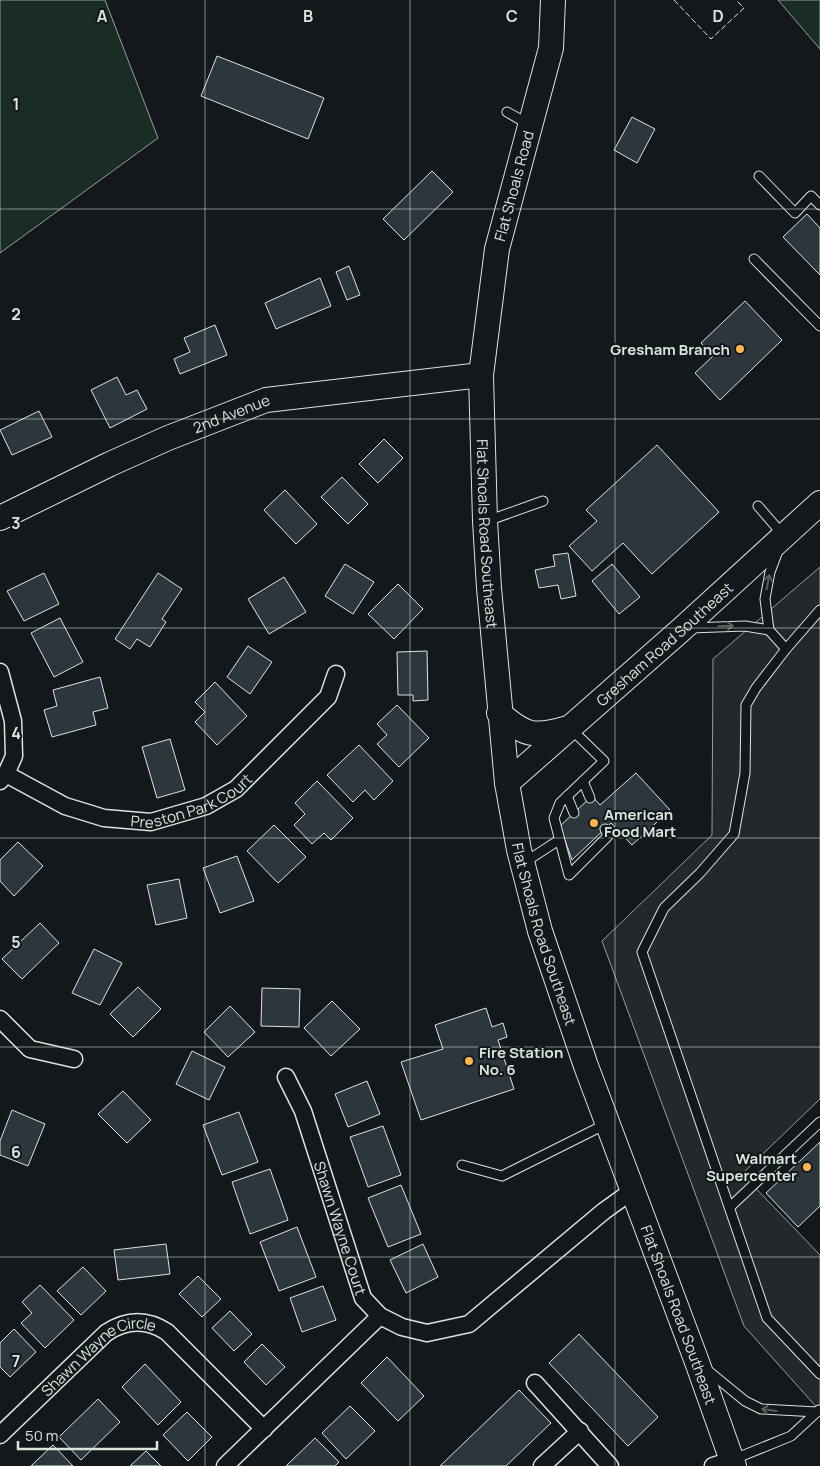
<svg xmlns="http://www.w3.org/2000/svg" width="820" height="1466" font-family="Manrope,sans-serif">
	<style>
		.green { fill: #1a2d24; stroke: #939e99 }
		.parking { fill: #24282b; stroke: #939e99 }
		.building { fill: #2c363c; stroke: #d8e6dc }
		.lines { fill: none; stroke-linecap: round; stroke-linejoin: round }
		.lane-casing { stroke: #d8e6dc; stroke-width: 11 }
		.street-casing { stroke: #d8e6dc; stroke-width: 19 }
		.secondary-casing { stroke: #d8e6dc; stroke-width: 26 }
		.lane { stroke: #14181c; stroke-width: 9 }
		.street { stroke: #14181c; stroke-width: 16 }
		.secondary { stroke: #14181c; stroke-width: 24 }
		.fence { stroke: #d8e6dc; stroke-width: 1; stroke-dasharray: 6 2.5; stroke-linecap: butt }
		.oneway { stroke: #59605f }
		.grid { fill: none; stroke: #d8e6dc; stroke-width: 1; stroke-opacity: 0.55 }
		.poi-dot { fill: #ffb74d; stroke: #14181c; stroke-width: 2 }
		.labels { text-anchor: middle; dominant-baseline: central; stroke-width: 4; stroke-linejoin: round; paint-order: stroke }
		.street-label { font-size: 15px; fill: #d8e6dc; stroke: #14181c }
		.poi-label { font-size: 15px; font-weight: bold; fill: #d8e6dc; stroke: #14181c; text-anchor: end }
		.grid-label { font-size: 16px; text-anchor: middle; font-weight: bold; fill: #d8e6dc; stroke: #14181c; stroke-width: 4; stroke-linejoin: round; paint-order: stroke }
	</style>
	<rect width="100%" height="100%" fill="#14181c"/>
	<!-- green -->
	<g class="green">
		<polygon points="0,0 105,0 158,138 0,253"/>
		<polygon points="778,0 820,0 820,49"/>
	</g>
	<!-- parking -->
	<polygon class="parking" points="820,567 820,1099 742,1174 820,1255 820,1411 744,1326 602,941 712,835 713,659"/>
	<!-- building -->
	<g class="building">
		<polygon points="217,56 324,98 308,139 201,96"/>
		<polygon points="632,117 655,129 637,163 614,150"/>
		<polygon points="432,171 453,192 404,240 383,219"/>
		<polygon points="807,214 820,228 820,275 783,237"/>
		<polygon points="349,266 360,295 347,300 336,272"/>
		<polygon points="320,278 331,306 276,329 265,303"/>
		<polygon points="745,301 782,340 720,400 695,373 713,356 701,343"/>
		<polygon points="215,325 227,355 180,374 174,359 190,352 184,338"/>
		<polygon points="117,377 126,395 137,390 147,409 110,428 91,390"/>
		<polygon points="39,411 52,437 12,455 0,430"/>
		<polygon points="384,439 403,458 378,483 359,464"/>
		<polygon points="657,445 719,512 652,574 623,543 592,571 569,546 597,521 586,510"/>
		<polygon points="342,477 368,504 348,524 321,497"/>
		<polygon points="285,490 317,524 296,544 264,510"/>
		<polygon points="568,553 576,596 561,599 558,585 539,588 535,570 555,566 553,555"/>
		<polygon points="345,564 374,582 353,614 325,596"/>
		<polygon points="612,564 640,597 619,614 592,581"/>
		<polygon points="44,573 59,604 24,621 7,591"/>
		<polygon points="158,573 182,589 162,619 166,622 150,647 137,639 130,649 115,639"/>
		<polygon points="284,577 306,612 269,634 248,599"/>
		<polygon points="398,584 423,609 394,639 368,614"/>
		<polygon points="60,618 83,662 54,677 31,633"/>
		<polygon points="248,646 272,662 250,694 227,677"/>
		<polygon points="427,651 428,700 413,701 413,695 398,695 397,652"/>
		<polygon points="100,677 108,708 93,712 96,725 52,737 44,710 57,706 53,690"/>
		<polygon points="215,682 247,716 217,745 195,722 205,712 195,702"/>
		<polygon points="397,705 429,738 399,767 377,744 387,735 377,724"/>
		<polygon points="170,739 185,790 157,798 142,747"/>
		<polygon points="359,745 393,781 374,800 365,790 353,802 327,775"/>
		<polygon points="636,773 670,810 632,845 611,823 572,860 560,826 592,796 600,805"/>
		<polygon points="317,781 353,818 331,840 324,833 312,844 294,825 305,814 295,803"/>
		<polygon points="274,825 306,857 278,883 247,851"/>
		<polygon points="18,842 43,866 14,896 0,881 0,860"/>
		<polygon points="237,856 254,901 220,913 203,868"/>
		<polygon points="179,879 187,918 156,925 147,885"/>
		<polygon points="40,923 59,943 22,979 2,959"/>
		<polygon points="94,949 122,963 100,1005 72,993"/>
		<polygon points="138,987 161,1009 133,1037 110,1014"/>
		<polygon points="262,988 300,989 299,1027 261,1026"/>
		<polygon points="332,1001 360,1029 331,1056 304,1028"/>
		<polygon points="230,1006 255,1032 228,1057 204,1032"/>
		<polygon points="486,1008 492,1027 503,1023 507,1037 498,1040 514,1089 421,1120 401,1062 443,1049 435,1025"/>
		<polygon points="192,1051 225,1067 209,1100 176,1084"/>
		<polygon points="367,1081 380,1114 348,1127 335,1094"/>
		<polygon points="123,1091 151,1120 127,1143 98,1114"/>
		<polygon points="12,1110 45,1124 28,1166 0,1155 0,1141"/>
		<polygon points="239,1112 258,1162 222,1175 203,1125"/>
		<polygon points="383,1126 401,1175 368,1187 350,1137"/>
		<polygon points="820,1142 820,1206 798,1227 766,1193"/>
		<polygon points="270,1169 288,1220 250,1234 232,1182"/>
		<polygon points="401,1185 421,1234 388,1247 368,1198"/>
		<polygon points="297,1227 316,1277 279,1291 260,1242"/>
		<polygon points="166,1244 170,1274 118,1280 114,1250"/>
		<polygon points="423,1244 438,1277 406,1293 390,1260"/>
		<polygon points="83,1267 106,1291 81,1315 57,1291"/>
		<polygon points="198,1276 221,1299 202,1317 179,1294"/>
		<polygon points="40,1285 74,1320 45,1348 21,1323 32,1313 22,1302"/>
		<polygon points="323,1286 336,1320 302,1332 290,1298"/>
		<polygon points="230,1311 252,1334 234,1351 212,1328"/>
		<polygon points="14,1329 36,1352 10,1377 0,1367 0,1343"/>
		<polygon points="579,1334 658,1417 628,1446 549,1363"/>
		<polygon points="262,1344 285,1367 266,1385 244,1362"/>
		<polygon points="387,1357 424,1396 398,1421 361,1383"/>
		<polygon points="145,1364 181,1402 158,1425 122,1387"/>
		<polygon points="519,1390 551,1423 506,1466 440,1466"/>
		<polygon points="98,1399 120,1422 81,1460 59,1437"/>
		<polygon points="350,1406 375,1431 346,1459 322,1433"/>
		<polygon points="187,1412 212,1437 188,1461 163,1435"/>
		<polygon points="315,1438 339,1462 335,1466 286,1466"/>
		<polygon points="53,1445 73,1466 31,1466"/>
		<polygon points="146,1451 161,1466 130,1466"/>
	</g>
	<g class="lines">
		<defs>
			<g id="lane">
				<polyline points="507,112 530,125"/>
				<polyline points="759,176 795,213 811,196 820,205"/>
				<polyline points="754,259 820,326"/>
				<polyline points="758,506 784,536"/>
				<polyline points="487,521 543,501"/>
				<polyline points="778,551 770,572 765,599 769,630 786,649"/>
				<polyline points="820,610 786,649 756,688 746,705 745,773 734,834 700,873 664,908 642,952 767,1318 820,1374"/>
				<polyline points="690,628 745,626 769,630"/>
				<polyline points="571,729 604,761 560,803 554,818 569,875 608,836 605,829"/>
				<polyline points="583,781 590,798"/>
				<polyline points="567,796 574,813"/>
				<polyline points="525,862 559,840"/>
				<polyline points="462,1165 502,1176 608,1123"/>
				<polyline points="730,1207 820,1122"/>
				<polyline points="706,1369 745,1401 761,1409 817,1412"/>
				<polyline points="732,1460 791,1436 819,1410"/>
			</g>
			<g id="street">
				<polyline points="0,672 13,721 14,756 6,774 0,781"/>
				<path id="s1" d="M6,774L65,806L104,818L151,822L206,806L236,789L328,697L336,674"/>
				<polyline points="0,1019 30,1049 74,1059"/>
				<path id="s2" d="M286,1077L303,1111L363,1298L380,1316L402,1327L427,1333L469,1324L604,1211L632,1191"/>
				<polyline points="535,1383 610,1466"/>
				<path id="s3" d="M0,1435L106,1333C127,1319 147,1319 167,1332L264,1429"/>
				<polyline points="225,1466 380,1316"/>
				<polyline points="542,1466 580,1431"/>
				<polyline points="713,1466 732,1460"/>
			</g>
			<g id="secondary">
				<path id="s4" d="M553,0L551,48L497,249L481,375L485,521L489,588L507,783L519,850L540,931L586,1066L697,1362L734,1466"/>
				<path id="s5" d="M0,518L110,464L168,438L266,400L481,375"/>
				<path d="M499,713C525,736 535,738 568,728"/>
				<path id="s6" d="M507,783L682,629L820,503"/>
			</g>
		</defs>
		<!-- lane casing -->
		<use href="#lane" class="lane-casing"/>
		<!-- street casing -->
		<use href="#street" class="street-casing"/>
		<!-- secondary casing -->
		<use href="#secondary" class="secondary-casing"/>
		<!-- lane -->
		<use href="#lane" class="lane"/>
		<!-- street -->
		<use href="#street" class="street"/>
		<!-- secondary -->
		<use href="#secondary" class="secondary"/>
		<!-- fence -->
		<polyline class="fence" points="674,0 711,39 744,8 736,0"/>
	</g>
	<!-- one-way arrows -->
	<defs><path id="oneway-shaft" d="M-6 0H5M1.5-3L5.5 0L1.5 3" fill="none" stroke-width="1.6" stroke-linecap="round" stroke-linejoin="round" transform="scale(1.25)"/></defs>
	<g class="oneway">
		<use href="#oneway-shaft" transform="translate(768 582) rotate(-79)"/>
		<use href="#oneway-shaft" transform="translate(726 626) rotate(-2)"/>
		<use href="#oneway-shaft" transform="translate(769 1410) rotate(-172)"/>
	</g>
	<!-- grid -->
	<path class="grid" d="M205,0V1466M410,0V1466M615,0V1466M0,209H820M0,419H820M0,628H820M0,838H820M0,1047H820M0,1257H820"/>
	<!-- markers -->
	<g class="poi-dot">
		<circle cx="740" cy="349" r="5"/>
		<circle cx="594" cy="823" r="5"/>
		<circle cx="469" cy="1061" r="5"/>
		<circle cx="807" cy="1167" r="5"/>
	</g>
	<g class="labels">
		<!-- street labels -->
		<g class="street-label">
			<text transform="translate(514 186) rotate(-75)">Flat Shoals Road</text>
			<text stroke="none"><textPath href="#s5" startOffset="254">2nd Avenue</textPath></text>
			<text stroke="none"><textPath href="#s4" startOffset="542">Flat Shoals Road Southeast</textPath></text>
			<text stroke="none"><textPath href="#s6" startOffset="210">Gresham Road Southeast</textPath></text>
			<text stroke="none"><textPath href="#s1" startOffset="200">Preston Park Court</textPath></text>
			<text stroke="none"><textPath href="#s4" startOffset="948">Flat Shoals Road Southeast</textPath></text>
			<text stroke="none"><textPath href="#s2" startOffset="161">Shawn Wayne Court</textPath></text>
			<text stroke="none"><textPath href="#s4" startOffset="1352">Flat Shoals Road Southeast</textPath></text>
			<text stroke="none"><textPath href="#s3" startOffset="130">Shawn Wayne Circle</textPath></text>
		</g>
		<!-- poi labels -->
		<g class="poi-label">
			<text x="730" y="349">Gresham Branch</text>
			<text x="604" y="814" text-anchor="start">American<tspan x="604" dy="17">Food Mart</tspan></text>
			<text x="479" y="1052" text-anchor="start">Fire Station<tspan x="479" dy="17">No. 6</tspan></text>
			<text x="797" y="1158">Walmart<tspan x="797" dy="17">Supercenter</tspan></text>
		</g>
	</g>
	<g class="grid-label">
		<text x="102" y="22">A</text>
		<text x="308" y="22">B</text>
		<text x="512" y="22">C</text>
		<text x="718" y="22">D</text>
		<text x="16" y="110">1</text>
		<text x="16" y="320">2</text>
		<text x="16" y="529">3</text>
		<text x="16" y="739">4</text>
		<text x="16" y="948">5</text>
		<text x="16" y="1158">6</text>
		<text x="16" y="1367">7</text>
	</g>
	<!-- scale -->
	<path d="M18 1441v8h139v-8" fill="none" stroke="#d8e6dc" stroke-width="2.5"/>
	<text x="25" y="1441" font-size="15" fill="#d8e6dc" stroke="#14181c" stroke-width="4" paint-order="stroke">50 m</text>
</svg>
